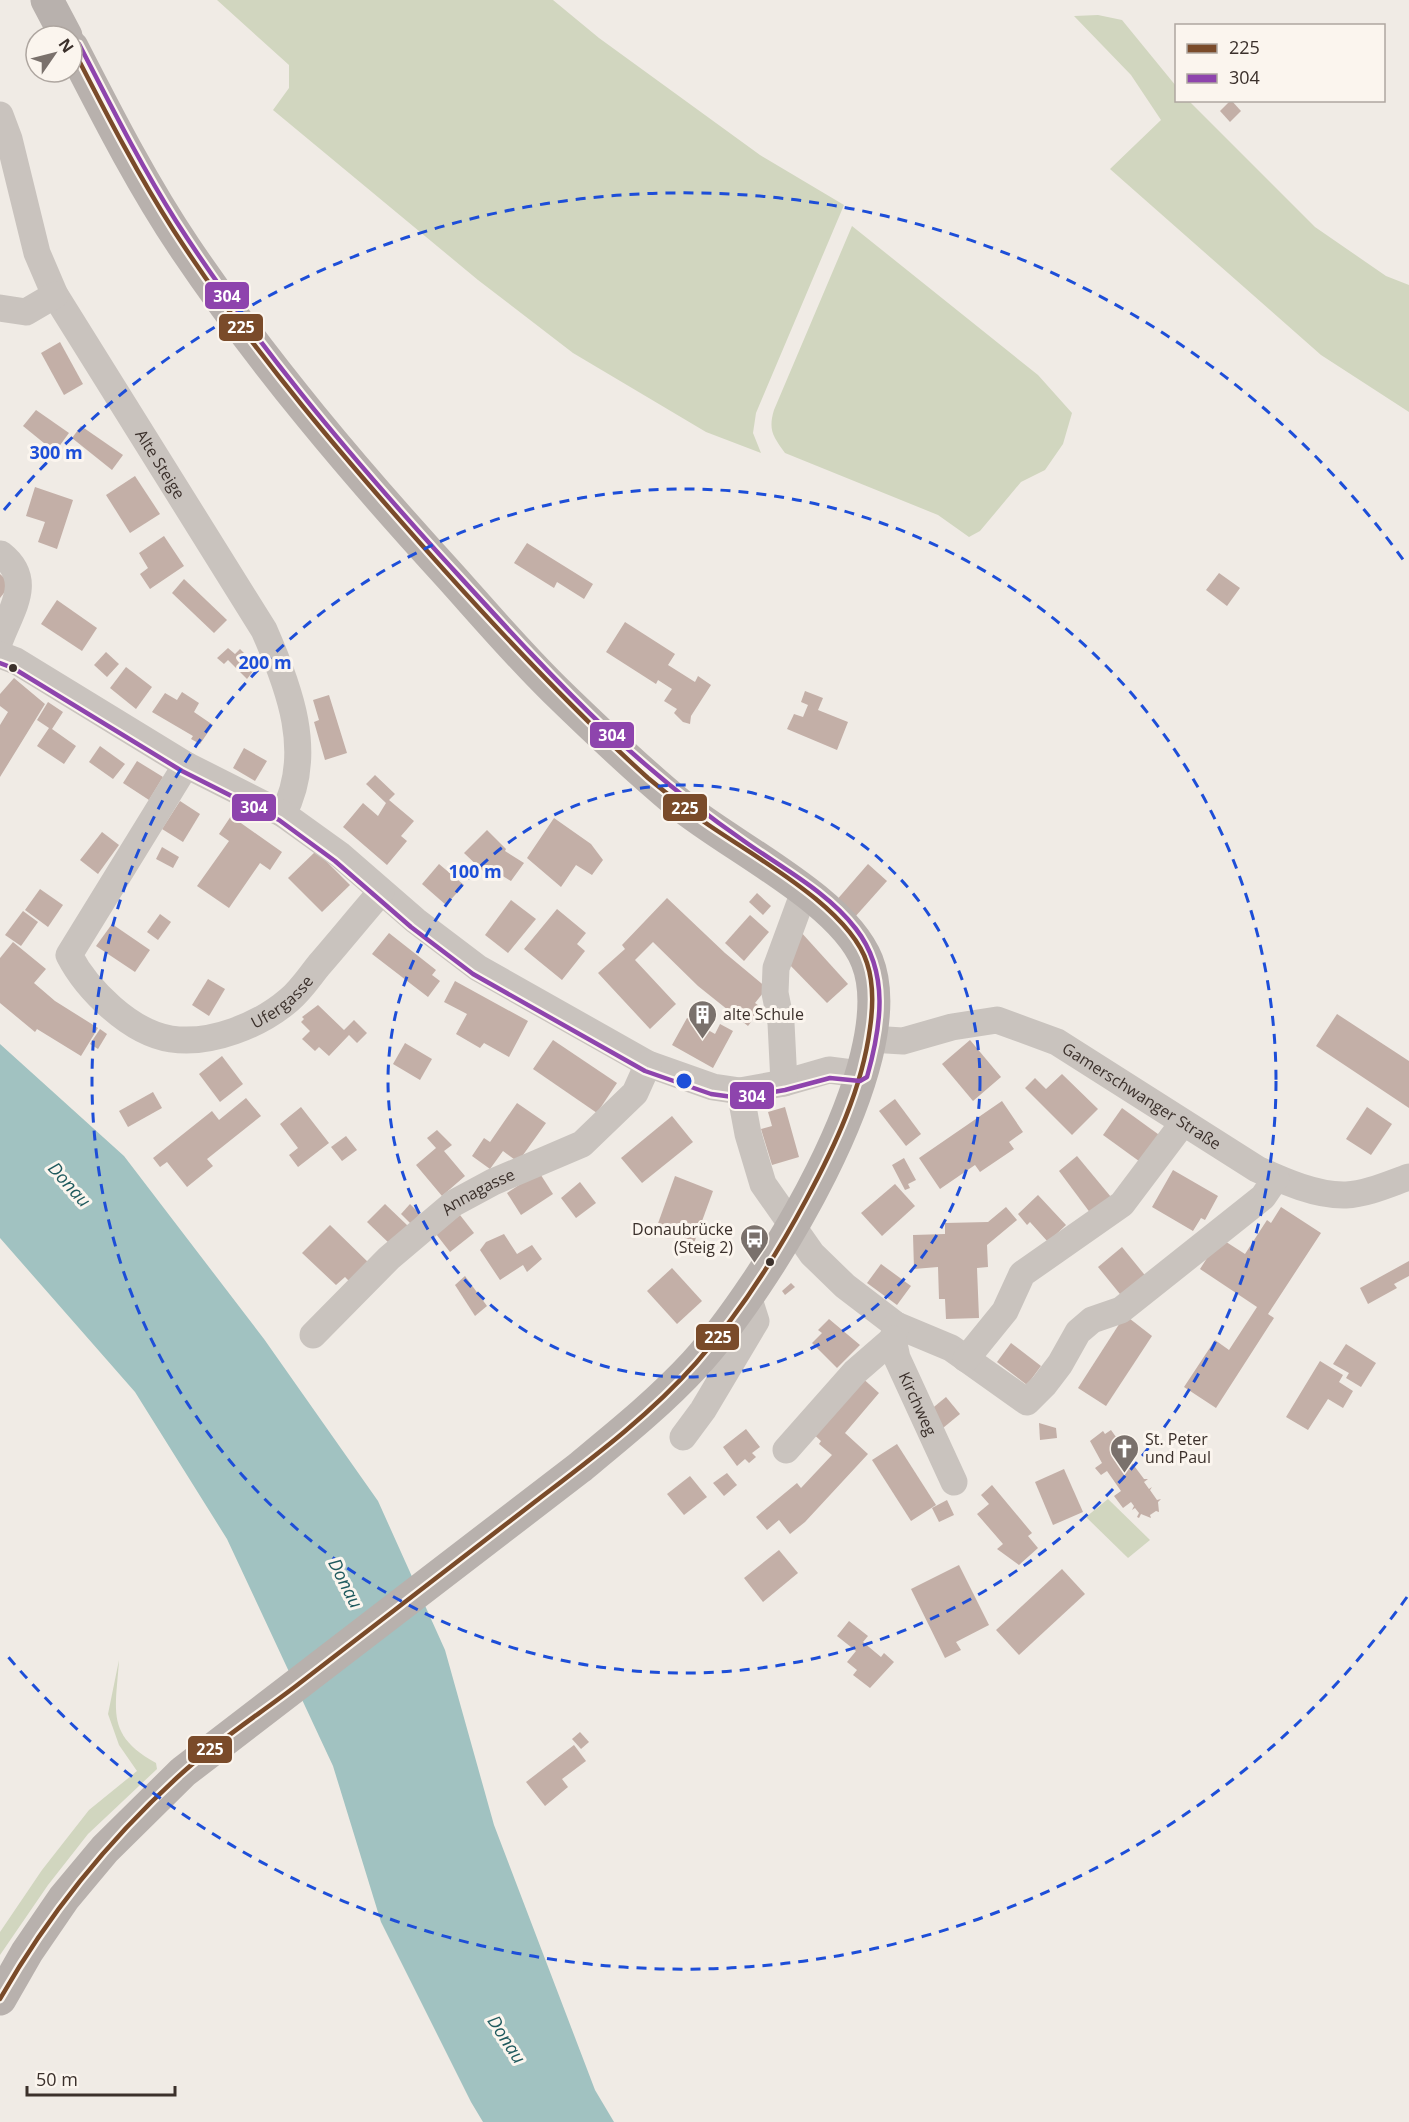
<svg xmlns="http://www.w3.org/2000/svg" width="1409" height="2122" font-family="'Open Sans',sans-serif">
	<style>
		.green { fill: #d1d6bf }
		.water { fill: #a1c2c1 }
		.building { fill: #c3afa7 }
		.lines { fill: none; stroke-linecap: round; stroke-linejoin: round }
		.minor { stroke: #c9c3be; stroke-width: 27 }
		.major { stroke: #b8b1ad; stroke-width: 33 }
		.bus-1-casing { stroke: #fbf5ee; stroke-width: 9 }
		.bus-2-casing { stroke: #fbf5ee; stroke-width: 9 }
		.bus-1 { stroke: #7a4b2a; stroke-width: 4.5 }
		.bus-2 { stroke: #8e44ad; stroke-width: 4.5 }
		.ring { fill: none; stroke: #1d4ed8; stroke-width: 3; stroke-dasharray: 10 8 }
		.bus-dot { fill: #3b302b; stroke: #fbf5ee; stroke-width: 2 }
		.labels { text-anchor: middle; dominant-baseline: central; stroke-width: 6; stroke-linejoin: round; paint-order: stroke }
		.street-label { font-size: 16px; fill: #3b302b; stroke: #fbf5ee }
		.poi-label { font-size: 16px; fill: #3b302b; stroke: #fbf5ee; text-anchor: start }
		.water-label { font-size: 18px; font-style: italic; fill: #1f5a5e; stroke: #fbf5ee }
		.centre { fill: #1d4ed8; stroke: #fbf5ee; stroke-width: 3 }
		.ring-label { font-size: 18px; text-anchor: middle; font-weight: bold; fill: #1d4ed8; stroke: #fbf5ee; stroke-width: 6; stroke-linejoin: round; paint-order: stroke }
		.line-badge { stroke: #fbf5ee; stroke-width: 2 }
		.badge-label { font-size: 16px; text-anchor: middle; font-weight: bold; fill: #fff }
	</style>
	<rect width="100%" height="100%" fill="#f0ebe5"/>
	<!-- green -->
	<g class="green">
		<polygon points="217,0 553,0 599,38 760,155 844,205 756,413 753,433 761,453 706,432 573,353 478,280 273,110 289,88 289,65"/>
		<polygon points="1098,15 1122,20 1176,86 1176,100 1189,101 1315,227 1386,276 1409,285 1409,412 1321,355 1110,169 1161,120 1131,75 1074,16"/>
		<path d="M852,226L1038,375L1072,413L1063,444L1045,470L1021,482L980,531L969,537L938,515L785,453C773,436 768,430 774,410Z"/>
		<polygon points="1108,1499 1150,1540 1128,1558 1086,1517"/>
		<path d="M119,1660C116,1710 105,1735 156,1763L157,1769L88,1834L48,1885L0,1955V1932L42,1870L89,1810L137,1771L119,1745L108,1714Z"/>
	</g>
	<!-- water -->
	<polygon class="water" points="0,1044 124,1156 264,1339 378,1501 445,1650 494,1825 595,2090 614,2122 483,2122 471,2102 381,1922 333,1766 227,1539 135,1392 0,1238"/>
	<!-- building -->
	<g class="building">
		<polygon points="1231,100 1241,111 1230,122 1220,111"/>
		<polygon points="60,342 83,384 64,395 41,353"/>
		<polygon points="36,410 69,433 55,452 23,426"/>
		<polygon points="81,426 123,455 112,470 72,438"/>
		<polygon points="135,476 160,514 130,533 106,495"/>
		<polygon points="35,487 73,500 57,549 38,542 45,522 26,516"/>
		<polygon points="164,536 184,566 150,589 140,574 148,568 139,553"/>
		<polygon points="527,543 593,584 584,599 557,582 554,588 514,563"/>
		<polygon points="1219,573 1240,588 1227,606 1206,590"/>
		<polygon points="0,574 11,584 0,598"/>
		<polygon points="184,579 227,620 214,633 172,593"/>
		<polygon points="57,600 97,628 82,651 41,624"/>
		<polygon points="625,622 675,654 668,665 695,682 698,676 711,685 691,716 690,724 683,722 674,713 677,709 664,701 672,689 658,680 656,684 606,652"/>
		<polygon points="228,648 235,654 240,649 257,666 247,679 228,660 224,664 217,658"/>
		<polygon points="106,652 119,664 107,677 94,665"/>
		<polygon points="126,667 152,687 136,709 110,688"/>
		<polygon points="14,678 45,704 0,777 0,725 8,712 0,706 0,694"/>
		<polygon points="805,691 823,698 818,710 848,722 837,750 787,729 794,714 803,717 808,705 801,702"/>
		<polygon points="182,692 199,703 194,712 213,725 200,744 191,739 193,736 152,712 165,693 177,700"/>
		<polygon points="329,695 347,753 325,760 314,722 319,720 313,700"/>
		<polygon points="48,702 63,712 52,729 76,746 64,764 37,746 49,728 37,720"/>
		<polygon points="100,746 125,764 113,779 89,762"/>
		<polygon points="244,748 267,761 255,781 233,768"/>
		<polygon points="137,761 163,777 149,800 123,783"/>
		<polygon points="375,775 395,794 389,800 414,821 401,836 407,841 387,865 343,827 363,803 378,816 386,803 366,784"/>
		<polygon points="180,801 200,814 183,842 162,829"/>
		<polygon points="231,816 282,852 270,870 260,863 229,908 197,886 229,841 219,834"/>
		<polygon points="554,818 591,844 603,860 592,875 576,865 561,887 527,858"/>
		<polygon points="487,830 506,849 505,851 524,863 511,881 488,867 484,872 464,853"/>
		<polygon points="102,832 119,845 98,874 80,860"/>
		<polygon points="162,847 179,857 173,868 156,859"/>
		<polygon points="316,851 350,885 322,912 288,878"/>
		<polygon points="439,864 464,885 446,905 422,884"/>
		<polygon points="868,864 887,881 854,918 835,902"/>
		<polygon points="40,889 63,905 48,927 25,910"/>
		<polygon points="757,893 771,906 763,915 749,902"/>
		<polygon points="667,898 725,953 767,988 755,1003 762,1008 748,1026 698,986 653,942 635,960 676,1004 650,1029 598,973 625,949 622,945"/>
		<polygon points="511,900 536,919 508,953 485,935"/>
		<polygon points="557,909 586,933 577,944 585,951 562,980 524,949"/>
		<polygon points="23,911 38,922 21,946 5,935"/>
		<polygon points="160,914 171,922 158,940 147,932"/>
		<polygon points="750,915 769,932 744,961 725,943"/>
		<polygon points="112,924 150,950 135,972 96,946"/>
		<polygon points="800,931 848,984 827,1003 786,961"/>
		<polygon points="389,933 436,970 432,975 440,981 428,997 372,954"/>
		<polygon points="13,942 46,969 34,983 55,1001 98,1028 81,1056 37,1029 35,1032 0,1003 0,958"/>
		<polygon points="208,979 225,989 209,1016 192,1005"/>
		<polygon points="455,981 528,1021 509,1057 484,1043 480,1048 456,1034 467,1014 444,1002"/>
		<polygon points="318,1005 344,1030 354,1020 367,1033 357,1043 349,1035 329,1056 319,1047 315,1051 302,1039 310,1031 301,1022 304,1019 302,1017"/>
		<polygon points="1337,1014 1409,1061 1409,1108 1316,1046"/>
		<polygon points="687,1018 715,1034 720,1024 733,1031 713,1068 672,1045"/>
		<polygon points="100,1029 107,1034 98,1049 90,1044"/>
		<polygon points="553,1040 617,1083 597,1113 533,1069"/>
		<polygon points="970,1040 1001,1077 973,1101 942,1064"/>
		<polygon points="405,1043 432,1059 420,1080 393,1064"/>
		<polygon points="222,1056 243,1084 220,1102 199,1074"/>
		<polygon points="1062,1074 1098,1109 1072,1135 1025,1088 1035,1078 1046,1089"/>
		<polygon points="153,1092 162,1108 128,1127 119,1111"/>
		<polygon points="246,1098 261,1116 207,1159 213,1166 187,1187 167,1162 160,1167 153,1158 212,1111 219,1120"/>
		<polygon points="895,1099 921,1134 906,1146 879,1111"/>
		<polygon points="1002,1101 1023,1132 1009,1142 1014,1149 980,1172 975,1165 940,1189 919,1158"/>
		<polygon points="517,1103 546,1123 518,1162 503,1151 490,1169 472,1156 484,1138 490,1142"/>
		<polygon points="301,1107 329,1143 298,1167 289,1155 298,1148 280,1124"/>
		<polygon points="785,1107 799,1157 772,1165 761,1129 772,1126 768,1112"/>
		<polygon points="1367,1107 1392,1124 1371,1155 1346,1139"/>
		<polygon points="1122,1108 1162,1137 1143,1164 1103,1135"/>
		<polygon points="672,1116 693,1142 642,1183 621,1158"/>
		<polygon points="437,1130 452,1145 444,1151 465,1176 442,1196 416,1165 436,1148 427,1138"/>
		<polygon points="346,1136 357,1150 342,1161 331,1147"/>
		<polygon points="1077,1156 1111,1197 1091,1214 1059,1171"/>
		<polygon points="904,1158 916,1180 908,1184 910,1188 905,1190 892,1165"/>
		<polygon points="1173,1170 1218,1196 1205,1220 1201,1218 1193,1231 1152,1207"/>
		<polygon points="539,1172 553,1194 521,1215 507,1193"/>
		<polygon points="675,1176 713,1191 694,1243 656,1229"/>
		<polygon points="580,1182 596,1203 576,1218 561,1198"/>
		<polygon points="895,1184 915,1206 882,1236 861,1213"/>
		<polygon points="1038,1195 1066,1225 1048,1242 1030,1222 1027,1225 1018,1214"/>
		<polygon points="385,1204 408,1226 391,1245 367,1222"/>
		<polygon points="410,1204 420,1214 411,1224 401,1214"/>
		<polygon points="1006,1207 1017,1220 987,1245 988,1267 977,1268 979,1318 946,1319 945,1299 939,1299 938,1267 914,1269 913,1235 945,1234 945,1223 988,1222"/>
		<polygon points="1281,1207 1321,1233 1268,1314 1274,1318 1216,1408 1184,1387 1215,1340 1229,1350 1257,1307 1200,1269 1220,1238 1245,1254 1267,1220 1271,1223"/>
		<polygon points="460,1215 474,1233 450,1252 436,1234"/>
		<polygon points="330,1225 371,1265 352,1284 345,1277 336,1285 302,1253"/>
		<polygon points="504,1234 517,1254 532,1245 542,1259 527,1272 523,1265 500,1280 480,1250 486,1242"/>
		<polygon points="1122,1247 1148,1279 1124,1299 1098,1267"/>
		<polygon points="1409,1261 1409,1276 1394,1284 1397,1288 1368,1304 1360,1288"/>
		<polygon points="881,1264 911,1286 897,1305 867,1283"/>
		<polygon points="672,1268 702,1301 677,1324 647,1291"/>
		<polygon points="465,1276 487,1306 475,1316 455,1285"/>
		<polygon points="791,1283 795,1287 785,1295 782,1291"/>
		<polygon points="1125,1315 1152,1336 1106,1406 1078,1388"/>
		<polygon points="829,1319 860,1345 837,1368 812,1343 822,1333 818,1330"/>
		<polygon points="1011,1343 1041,1366 1027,1385 997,1362"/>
		<polygon points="1346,1344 1376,1363 1361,1387 1346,1378 1349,1373 1333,1364"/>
		<polygon points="1320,1361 1343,1375 1339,1382 1353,1391 1343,1408 1328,1399 1308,1430 1286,1417"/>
		<polygon points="859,1375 879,1393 845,1433 868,1454 805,1522 790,1534 779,1520 767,1530 756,1517 797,1483 801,1488 832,1455 819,1444 821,1441 810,1431"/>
		<polygon points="946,1397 960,1414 943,1428 929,1411"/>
		<polygon points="1039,1423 1056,1428 1057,1438 1040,1440"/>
		<polygon points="746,1429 760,1447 752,1453 756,1457 749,1463 745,1459 737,1466 723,1447"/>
		<polygon points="1111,1430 1116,1437 1114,1439 1144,1479 1148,1479 1144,1482 1149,1489 1152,1487 1150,1490 1157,1500 1161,1499 1158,1502 1159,1512 1156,1511 1150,1515 1151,1518 1141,1514 1139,1518 1137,1517 1139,1513 1135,1508 1132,1510 1134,1506 1131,1502 1123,1508 1114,1496 1121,1491 1107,1471 1101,1475 1095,1468 1102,1463 1090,1441 1103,1431 1105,1434"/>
		<polygon points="897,1444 936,1505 911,1521 872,1460"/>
		<polygon points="1064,1469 1083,1512 1053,1525 1035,1482"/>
		<polygon points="727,1473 737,1485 724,1496 713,1483"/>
		<polygon points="690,1476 707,1497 684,1515 667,1494"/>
		<polygon points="992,1485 1032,1533 1028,1536 1038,1548 1019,1565 997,1549 1003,1544 977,1514 989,1504 981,1495"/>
		<polygon points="947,1500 954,1515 939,1522 932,1508"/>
		<polygon points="779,1550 798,1573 763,1602 744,1578"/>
		<polygon points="959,1565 989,1625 956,1642 961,1650 945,1658 911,1589"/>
		<polygon points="1062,1569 1085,1594 1019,1655 996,1630"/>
		<polygon points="849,1621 868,1636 863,1642 881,1657 884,1653 894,1662 870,1688 853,1675 857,1670 847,1662 856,1651 837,1636"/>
		<polygon points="580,1732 589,1742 581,1749 572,1739"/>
		<polygon points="574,1745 586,1761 562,1779 568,1787 545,1806 526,1782"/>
	</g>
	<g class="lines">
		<!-- minor -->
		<g class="minor">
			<path id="s1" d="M0,115L9,139L37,253L55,295L264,630C289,687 315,754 283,814"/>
			<polyline points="0,308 26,312 55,295"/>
			<path d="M0,640C12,608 34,580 1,554"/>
			<polyline points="0,655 16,661 186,765 283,814 340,855 416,921 478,968 648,1064 713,1087 740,1091 784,1083 829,1070 860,1074"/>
			<path id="s2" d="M186,765L69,955C87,990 131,1033 171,1039C211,1045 260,1025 289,1000C301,990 310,976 319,965C340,941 360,916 381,892"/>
			<path id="s3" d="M870,1039L903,1041L952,1027L997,1020L1057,1042L1257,1169C1283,1181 1317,1196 1346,1195C1367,1194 1389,1184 1409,1177"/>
			<polyline points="784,1083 781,1023 775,993 776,968 804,892"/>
			<polyline points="740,1091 748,1134 763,1184 812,1254 845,1286 896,1325 951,1348 1027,1402 1044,1385 1060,1364 1078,1332 1092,1320 1121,1310 1263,1197 1276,1178"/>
			<path id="s4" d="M896,1325L893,1339L897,1358L954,1482"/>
			<path id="s5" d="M313,1335L389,1258L454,1203L493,1182L582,1144L635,1093L648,1064"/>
			<polyline points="966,1359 1005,1311 1022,1274 1122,1204 1183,1123"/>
			<polyline points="683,1437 703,1410 756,1321 748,1296"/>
			<polyline points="786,1450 855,1372 893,1339"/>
		</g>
		<!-- major -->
		<g class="major">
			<polyline points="47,0 66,36"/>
			<path d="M0,1999L27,1952L64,1898L105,1849L183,1772L579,1468C619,1435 660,1402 695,1364C762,1291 907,1061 867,961C842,899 730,846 678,803C636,768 596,730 556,691C519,655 485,615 450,576C355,472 264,365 185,248C142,184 107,115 72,47"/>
		</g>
		<defs>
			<path id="bus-1" d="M0,1999C49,1913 107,1841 181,1774C216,1742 258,1715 296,1686C376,1624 456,1563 536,1501C591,1459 649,1416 696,1363C739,1314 775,1258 806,1200C835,1146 862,1089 870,1028C873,1007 874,984 867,963C849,906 747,853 700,819C682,806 665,792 648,778C576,713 510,643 445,571C348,463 253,353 174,231C136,172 104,109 72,47"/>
			<path id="bus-2" d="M0,663L13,668L182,771L279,820L335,861L411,927L473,974L645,1071L711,1094L740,1098L785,1090L830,1078L860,1081L867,1077C881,1027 890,973 856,929C828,892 782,868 744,841C696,808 651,771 608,731C549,675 495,615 440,555C345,450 253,341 176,221C140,164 110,104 79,44"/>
		</defs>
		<!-- bus-1 casing -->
		<use href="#bus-1" class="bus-1-casing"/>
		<!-- bus-2 casing -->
		<use href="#bus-2" class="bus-2-casing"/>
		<!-- bus-1 -->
		<use href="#bus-1" class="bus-1"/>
		<!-- bus-2 -->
		<use href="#bus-2" class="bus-2"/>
	</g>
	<!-- distance rings -->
	<g class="ring">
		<circle cx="684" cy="1081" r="296"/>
		<circle cx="684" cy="1081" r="592"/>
		<path d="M1407 1597A888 888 0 0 1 4 1652M4 510A888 888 0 0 1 1407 565"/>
	</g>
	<!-- icons -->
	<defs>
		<symbol id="building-pin" viewBox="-11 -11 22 30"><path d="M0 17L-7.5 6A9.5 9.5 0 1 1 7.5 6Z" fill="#7a716c" stroke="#fbf5ee"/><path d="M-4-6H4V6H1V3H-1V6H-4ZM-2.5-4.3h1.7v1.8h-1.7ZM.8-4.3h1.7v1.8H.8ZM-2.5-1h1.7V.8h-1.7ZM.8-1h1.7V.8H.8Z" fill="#fff"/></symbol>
		<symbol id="bus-pin" viewBox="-11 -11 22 30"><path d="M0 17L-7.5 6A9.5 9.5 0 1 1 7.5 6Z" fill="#7a716c" stroke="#fbf5ee"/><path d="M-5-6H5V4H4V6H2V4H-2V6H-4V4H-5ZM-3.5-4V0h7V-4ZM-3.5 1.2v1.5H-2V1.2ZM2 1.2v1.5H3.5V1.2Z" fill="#fff"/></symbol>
		<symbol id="church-pin" viewBox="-11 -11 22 30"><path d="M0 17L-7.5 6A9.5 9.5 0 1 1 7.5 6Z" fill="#7a716c" stroke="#fbf5ee"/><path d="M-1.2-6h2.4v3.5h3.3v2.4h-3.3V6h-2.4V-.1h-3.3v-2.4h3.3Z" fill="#fff"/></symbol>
	</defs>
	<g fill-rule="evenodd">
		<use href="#building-pin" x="686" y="998" width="33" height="45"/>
		<use href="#bus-pin" x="738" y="1222" width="33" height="45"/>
		<use href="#church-pin" x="1108" y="1432" width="33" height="45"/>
	</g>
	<!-- markers -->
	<g class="bus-dot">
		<circle cx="13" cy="668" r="5"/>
		<circle cx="770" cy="1262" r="5"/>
	</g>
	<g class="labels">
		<!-- street labels -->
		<g class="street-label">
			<text stroke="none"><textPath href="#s1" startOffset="388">Alte Steige</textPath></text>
			<text stroke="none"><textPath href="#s2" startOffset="480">Ufergasse</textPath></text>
			<text stroke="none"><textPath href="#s3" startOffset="294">Gamerschwanger Straße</textPath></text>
			<text stroke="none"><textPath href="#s5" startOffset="220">Annagasse</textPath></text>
			<text stroke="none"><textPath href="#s4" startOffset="84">Kirchweg</textPath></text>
		</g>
		<!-- poi labels -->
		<g class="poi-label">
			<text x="723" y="1014">alte Schule</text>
			<text x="733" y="1229" text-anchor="end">Donaubrücke<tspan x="733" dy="18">(Steig 2)</tspan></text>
			<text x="1145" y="1439">St. Peter<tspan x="1145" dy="18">und Paul</tspan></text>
		</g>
		<!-- water labels -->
		<g class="water-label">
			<text transform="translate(70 1184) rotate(48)">Donau</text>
			<text transform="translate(346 1583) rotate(63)">Donau</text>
			<text transform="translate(507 2039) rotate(57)">Donau</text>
		</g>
	</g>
	<circle cx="684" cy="1081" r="9" class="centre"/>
	<g class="ring-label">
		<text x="56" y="459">300 m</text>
		<text x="265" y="669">200 m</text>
		<text x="475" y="878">100 m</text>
	</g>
	<g class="line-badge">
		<rect x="204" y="281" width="46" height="29" rx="6" fill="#8e44ad"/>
		<rect x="218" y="313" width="46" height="29" rx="6" fill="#7a4b2a"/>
		<rect x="589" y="721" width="46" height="28" rx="6" fill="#8e44ad"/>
		<rect x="231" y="793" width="46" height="29" rx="6" fill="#8e44ad"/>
		<rect x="662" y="793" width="46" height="29" rx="6" fill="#7a4b2a"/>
		<rect x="729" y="1081" width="46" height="29" rx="6" fill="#8e44ad"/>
		<rect x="695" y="1323" width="45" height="28" rx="6" fill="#7a4b2a"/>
		<rect x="187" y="1735" width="46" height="29" rx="6" fill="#7a4b2a"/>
	</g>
	<g class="badge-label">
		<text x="227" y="302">304</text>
		<text x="241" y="333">225</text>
		<text x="612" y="741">304</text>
		<text x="254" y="813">304</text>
		<text x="685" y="814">225</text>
		<text x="752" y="1102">304</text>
		<text x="718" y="1343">225</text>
		<text x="210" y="1755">225</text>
	</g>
	<!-- legend -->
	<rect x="1175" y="24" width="210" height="78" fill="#fbf5ee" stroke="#aea6a0" stroke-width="1.5"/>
	<rect x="1187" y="44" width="30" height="9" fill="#7a4b2a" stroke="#aea6a0" stroke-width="1.5"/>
	<text x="1229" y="54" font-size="18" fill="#3b302b">225</text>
	<rect x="1187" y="74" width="30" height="9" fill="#8e44ad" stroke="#aea6a0" stroke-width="1.5"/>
	<text x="1229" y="84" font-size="18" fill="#3b302b">304</text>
	<!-- north arrow -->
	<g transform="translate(54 54) rotate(55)"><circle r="28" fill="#fbf5ee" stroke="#aea6a0" stroke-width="1.5"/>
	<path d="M0-4.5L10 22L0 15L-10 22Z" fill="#7a716c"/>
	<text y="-9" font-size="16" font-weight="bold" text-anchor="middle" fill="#3b302b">N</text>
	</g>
	<!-- scale -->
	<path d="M27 2086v9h148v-9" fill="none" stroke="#3b302b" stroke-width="3"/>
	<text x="36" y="2086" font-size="18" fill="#3b302b" stroke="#fbf5ee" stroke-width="4.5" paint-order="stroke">50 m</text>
</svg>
